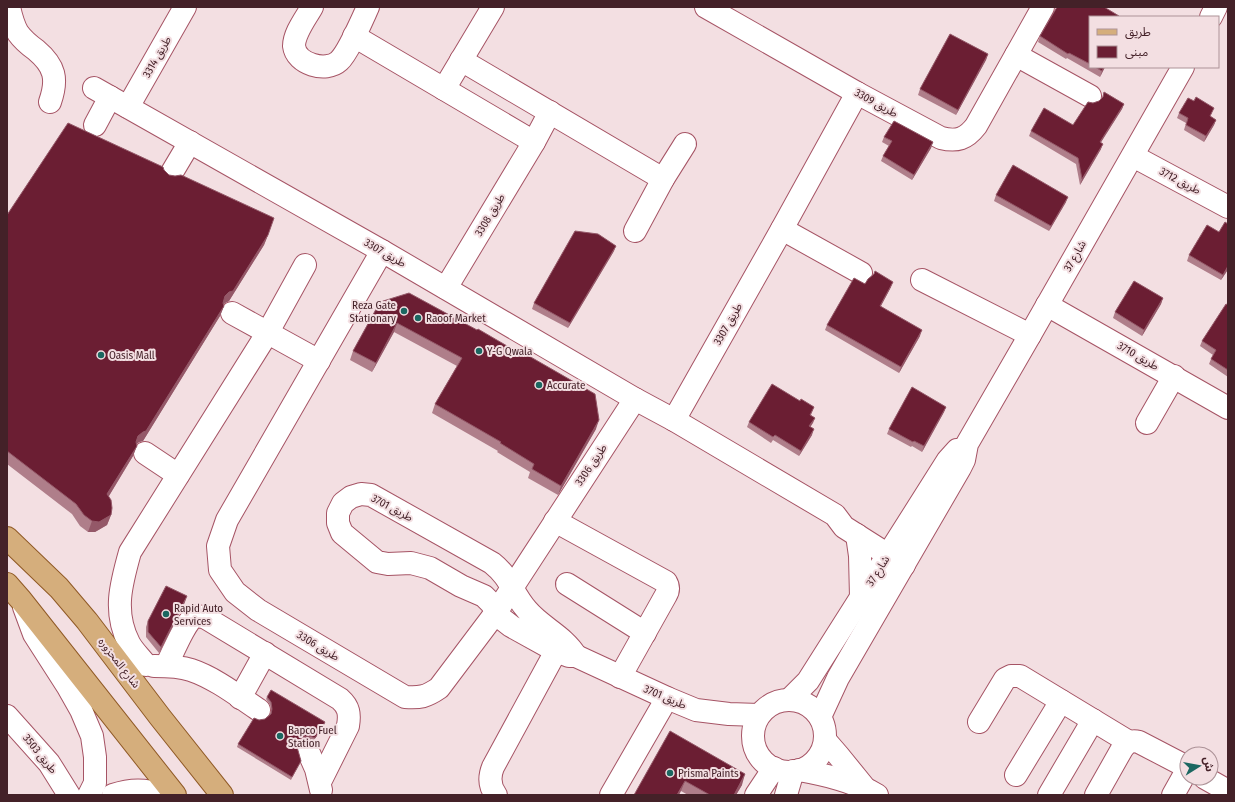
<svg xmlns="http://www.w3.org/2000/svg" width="1235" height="802" font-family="'Fira Sans Condensed','Noto Sans Arabic',sans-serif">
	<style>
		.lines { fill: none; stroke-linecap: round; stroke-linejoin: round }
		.minor-casing { stroke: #a65465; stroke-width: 24 }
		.major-casing { stroke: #905a26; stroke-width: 24 }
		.minor { stroke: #fff; stroke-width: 22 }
		.major { stroke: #d5ae7c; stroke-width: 22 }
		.wall { fill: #af7e8a }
		.shaded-wall { fill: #945868 }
		.building { fill: #6b1e33; stroke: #945868 }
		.poi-dot { fill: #1b6761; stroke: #f3dfe2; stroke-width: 1.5 }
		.labels { text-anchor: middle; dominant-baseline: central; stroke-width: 4; stroke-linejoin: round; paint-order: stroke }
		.street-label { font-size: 11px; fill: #442128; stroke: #f3dfe2 }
		.poi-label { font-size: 11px; fill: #442128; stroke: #f3dfe2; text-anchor: start }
	</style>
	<rect width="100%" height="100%" fill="#f3dfe2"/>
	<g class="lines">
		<defs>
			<g id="minor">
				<path d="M9,7C11,16 13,25 18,33C23,40 29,45 36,50C55,66 58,79 50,102"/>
				<path d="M312,7C306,18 294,33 294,46C296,64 326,73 339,61C348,53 362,20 368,7"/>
				<path d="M706,7L857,93L941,138C957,142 966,139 976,126L1043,7"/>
				<polyline points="1211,17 1216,7"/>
				<polyline points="354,36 534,142"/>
				<polyline points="1016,55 1090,96"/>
				<polyline points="461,60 663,179"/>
				<polyline points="94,88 382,251 635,399 674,420 835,515 844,527 904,565"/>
				<polyline points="444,89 493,7"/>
				<polyline points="128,107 185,7"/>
				<polyline points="95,125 110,97"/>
				<polyline points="1133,156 1228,207"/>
				<polyline points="171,174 190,142"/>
				<polyline points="782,229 861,273"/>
				<polyline points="635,231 663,179 685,144"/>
				<path d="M382,251L227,520L218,546L220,570L235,592L258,610L405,697C420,698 426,697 439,688L497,611L635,399"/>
				<polyline points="922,280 1030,335"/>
				<polyline points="446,288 534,142 550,112"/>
				<polyline points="1047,305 1228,408"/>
				<polyline points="232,313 319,361"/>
				<polyline points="674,420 782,229 857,93"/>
				<polyline points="1147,423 1174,376"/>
				<polyline points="145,453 178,475"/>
				<path d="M361,494L371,495L492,563C511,578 512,593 527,610C541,627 564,636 576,656H569L556,651L511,626L502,619L491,603L484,596L461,586L430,568L411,563L388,564L377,562L342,533L338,523V513L343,503L351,497Z"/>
				<path d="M555,521L666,582C669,587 669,590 666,595L620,677"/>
				<polyline points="857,535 860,556 861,597"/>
				<polyline points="567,584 645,633"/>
				<polyline points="24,607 34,634 68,687 81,710 92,736 95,757 95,783 89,795"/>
				<polyline points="576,656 667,698 696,710 729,714 759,715"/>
				<path d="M146,665C141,658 133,651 129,643C113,612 121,584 130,552L268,332L305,265"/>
				<path d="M154,666C166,666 179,666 191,670C215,678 238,696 259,710"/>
				<path d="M166,666C171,657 186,620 194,617C198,615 202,617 206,618L340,699C349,707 350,714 348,726L320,782"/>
				<polyline points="240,698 265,653"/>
				<polyline points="790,699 808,681 948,460 957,450"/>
				<circle cx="789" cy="736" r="36"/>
				<polyline points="7,716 49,763 69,795"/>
				<polyline points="820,717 838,678 960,468 964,460 967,444 1030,335 1183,67"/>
				<polyline points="979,722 1005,679 1011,676 1020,676 1129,742"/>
				<polyline points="825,740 838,755 864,787"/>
				<polyline points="308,751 316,769 321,790"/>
				<path d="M799,770C826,775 853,781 877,795"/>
				<polyline points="1016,775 1061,701"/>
				<polyline points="1205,778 1228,791"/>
				<path d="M113,795C131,789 145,789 163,795"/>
				<path d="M496,795C489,786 489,777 493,767L556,651"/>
				<polyline points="611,795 667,698"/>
				<polyline points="756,795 774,768"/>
				<polyline points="786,795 793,771"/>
				<polyline points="1049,795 1093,720"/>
				<path d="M1096,795L1122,749C1127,742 1131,740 1139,742L1187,767"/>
				<polyline points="1173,795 1187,770"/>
			</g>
			<g id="major">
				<polyline points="7,538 59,588 87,621 160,717 222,795"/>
				<polyline points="7,584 21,600 175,795"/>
			</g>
		</defs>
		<!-- minor casing -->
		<use href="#minor" class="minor-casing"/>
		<!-- major casing -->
		<use href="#major" class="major-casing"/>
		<!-- minor -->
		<use href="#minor" class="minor"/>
		<!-- major -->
		<use href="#major" class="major"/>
	</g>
	<!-- wall -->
	<g class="wall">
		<polygon points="1090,17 1090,67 1105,67 1100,77 1067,58 1066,59 1038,42 1040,36"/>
		<polygon points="988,54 986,60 956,115 918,95 920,89"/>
		<polygon points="1104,92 1124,104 1122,109 1101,142 1101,149 1080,185 1076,164 1029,136 1031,131 1073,125 1093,103 1099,101 1102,98"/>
		<polygon points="1179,113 1212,113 1210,116 1216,120 1214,125 1204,142 1184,130 1186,123 1177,118"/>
		<polygon points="884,137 933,142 931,148 912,180 881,161 883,156 889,146 882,142"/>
		<polygon points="164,170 169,175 175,176 268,235 264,245 229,301 225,303 224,304 224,306 220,316 143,441 139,442 137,444 133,456 109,496 111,515 107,525 95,532 88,532 80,526 72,514 7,464 7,215"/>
		<polygon points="996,195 1066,202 1049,231 994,201"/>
		<polygon points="1228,224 1228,271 1227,271 1221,280 1187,261 1189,255 1219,232"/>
		<polygon points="614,251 568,328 532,309 534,303"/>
		<polygon points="865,284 891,287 881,306 920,336 899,373 825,330 827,325"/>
		<polygon points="1163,298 1161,304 1142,336 1113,318 1115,312"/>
		<polygon points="380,302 596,429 558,495 528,478 530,472 497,452 498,451 432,413 435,404 457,366 394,332 372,372 350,360 353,351"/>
		<polygon points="1228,305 1228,377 1209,364 1211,359 1213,355 1200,346 1202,341"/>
		<polygon points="800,401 814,407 811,415 815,418 810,427 812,435 799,456 773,440 771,443 747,427 749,422"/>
		<polygon points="946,407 944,412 922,452 912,446 911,447 887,434 889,429"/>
		<polygon points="185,602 159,653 146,637 146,627 148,621"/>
		<polygon points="267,697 325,722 324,725 314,740 309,739 303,739 298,744 297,747 301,761 291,780 237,747 238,744 270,714 271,711 270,705 266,699"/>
		<polygon points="670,731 742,785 736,795 688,795 681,791"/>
	</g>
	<!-- shaded-wall -->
	<g class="shaded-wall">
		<polygon points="988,54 986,60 956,115 958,110"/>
		<polygon points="1104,67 1105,67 1100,77 1102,71"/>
		<polygon points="1124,104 1122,109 1098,147 1100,142"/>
		<polygon points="1216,120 1214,125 1204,142 1206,136"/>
		<polygon points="933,142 931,148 912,180 914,175"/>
		<polygon points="1103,144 1101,149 1080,185 1082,179"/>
		<polygon points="1068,197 1066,202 1049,231 1051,226"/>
		<polygon points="268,235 264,245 229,301 225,303 221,307 225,296"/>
		<polygon points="616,246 614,251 568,328 570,323"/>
		<polygon points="1228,266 1227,271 1221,280 1223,275"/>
		<polygon points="893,282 891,287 878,311 880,306"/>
		<polygon points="1163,298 1161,304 1142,336 1144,330"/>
		<polygon points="224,306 220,316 143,441 139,442 134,446 138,436"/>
		<polygon points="397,323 394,332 372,372 376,363"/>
		<polygon points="922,330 920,336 899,373 901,367"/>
		<polygon points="946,407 944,412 922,452 924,446"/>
		<polygon points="815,418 813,423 807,432 809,426"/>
		<polygon points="599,420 596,429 558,495 561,486"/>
		<polygon points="814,429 812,435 799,456 801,451"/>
		<polygon points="137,446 133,456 104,504 107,494"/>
		<polygon points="111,515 107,525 95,532 88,532 92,521"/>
		<polygon points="187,596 185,602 159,653 161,647"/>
		<polygon points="325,722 324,725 314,740 315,738"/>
		<polygon points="310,736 309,739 303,739 298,744 299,741 304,737"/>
		<polygon points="745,774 742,785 736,795 734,795"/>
		<polygon points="685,781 681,791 679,795 677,795"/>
	</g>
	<!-- building -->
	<g class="building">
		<polygon points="1057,7 1104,7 1119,16 1120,17 1090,17 1090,64 1069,53 1068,54 1040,36"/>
		<polygon points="950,34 988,54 958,110 920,89"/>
		<polygon points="1095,67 1104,67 1102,71"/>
		<polygon points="1104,92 1124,104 1100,142 1103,144 1082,179 1078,158 1031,131 1044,108 1073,125 1088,102 1093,103 1099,101 1103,97"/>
		<polygon points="1196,97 1214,108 1210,116 1216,120 1206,136 1186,125 1188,118 1179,113 1188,98 1194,101"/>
		<polygon points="894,121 933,142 914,175 883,156 892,141 884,137"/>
		<polygon points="68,123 163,167 164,170 169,175 175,176 181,175 274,218 268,235 233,291 229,292 225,296 223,303 224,306 146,431 143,432 138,436 136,442 137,446 107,494 111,500 112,508 111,515 99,522 92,521 84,515 76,504 7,451 7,215"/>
		<polygon points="1013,165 1068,197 1051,226 996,195"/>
		<polygon points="1225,222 1228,224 1228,266 1223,275 1189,255 1207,225 1219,232"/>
		<polygon points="575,231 598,234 616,246 570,323 534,303"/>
		<polygon points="875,271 893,282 880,306 922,330 901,367 827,325 854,278 865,284 868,279 874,274"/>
		<polygon points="1134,281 1163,298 1144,330 1115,312"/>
		<polygon points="409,293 477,330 478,329 514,350 515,348 595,394 599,420 561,486 532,469 534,464 500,443 501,442 435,404 462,358 397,323 376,363 353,351 380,302"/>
		<polygon points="1226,304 1228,305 1228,370 1211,359 1216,350 1202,341"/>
		<polygon points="772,384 800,401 801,399 814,407 810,415 815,418 809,426 814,429 801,451 775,435 773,437 749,422"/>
		<polygon points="912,387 946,407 924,446 914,441 913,442 889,429"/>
		<polygon points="166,586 187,596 161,647 148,632 148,621"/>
		<polygon points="271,690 325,722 315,738 310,736 304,737 299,741 297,747 301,761 292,777 238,744 254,718 259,720 265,719 271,714 272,709 271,702 267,697"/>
		<polygon points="670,731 745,774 734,795 710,795 685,781 677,795 634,795"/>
	</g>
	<!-- markers -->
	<g class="poi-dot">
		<circle cx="404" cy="311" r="4"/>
		<circle cx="418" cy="318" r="4"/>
		<circle cx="479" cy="351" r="4"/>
		<circle cx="101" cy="355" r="4"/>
		<circle cx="539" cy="385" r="4"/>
		<circle cx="166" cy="614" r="4"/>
		<circle cx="280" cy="736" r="4"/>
		<circle cx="670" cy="773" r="4"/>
	</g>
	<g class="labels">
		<!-- street labels -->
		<g class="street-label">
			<text transform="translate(157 57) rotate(-60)">طريق 3314</text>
			<text transform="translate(876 103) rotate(29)">طريق 3309</text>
			<text transform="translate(1180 181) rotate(28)">طريق 3712</text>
			<text transform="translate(490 215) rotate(-59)">طريق 3308</text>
			<text transform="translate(385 253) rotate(30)">طريق 3307</text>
			<text transform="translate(1075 256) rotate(-60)">شارع 37</text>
			<text transform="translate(728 324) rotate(-60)">طريق 3307</text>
			<text transform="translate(1138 356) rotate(30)">طريق 3710</text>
			<text transform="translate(591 465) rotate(-56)">طريق 3306</text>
			<text transform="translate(392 508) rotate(28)">طريق 3701</text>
			<text transform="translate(878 571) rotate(-58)">شارع 37</text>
			<text transform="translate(318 646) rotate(31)">طريق 3306</text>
			<text transform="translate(119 663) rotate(52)">شارع المحزوره</text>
			<text transform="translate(665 697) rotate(23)">طريق 3701</text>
			<text transform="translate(40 754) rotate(51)">طريق 3503</text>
		</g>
		<!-- poi labels -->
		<g class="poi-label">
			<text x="396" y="305" text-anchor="end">Reza Gate<tspan x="396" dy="13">Stationary</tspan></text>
			<text x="426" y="318">Raoof Market</text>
			<text x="487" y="351">Y-G Qwala</text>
			<text x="109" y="355">Oasis Mall</text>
			<text x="547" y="385">Accurate</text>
			<text x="174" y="608">Rapid Auto<tspan x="174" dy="13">Services</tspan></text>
			<text x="288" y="730">Bapco Fuel<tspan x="288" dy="13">Station</tspan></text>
			<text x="678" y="773">Prisma Paints</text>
		</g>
	</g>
	<!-- border -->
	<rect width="1235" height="802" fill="none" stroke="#442128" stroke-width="16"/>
	<!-- legend -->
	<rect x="1089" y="16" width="130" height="52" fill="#f3dfe2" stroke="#ad9398"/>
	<rect x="1097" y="29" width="20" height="6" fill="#d5ae7c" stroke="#ad9398"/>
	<text x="1125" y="36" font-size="12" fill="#442128">طريق</text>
	<rect x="1097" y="46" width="20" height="12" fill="#6b1e33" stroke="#ad9398"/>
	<text x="1125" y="56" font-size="12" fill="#442128">مبنى</text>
	<!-- north arrow -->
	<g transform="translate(1199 766) rotate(79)"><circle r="19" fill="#f3dfe2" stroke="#ad9398"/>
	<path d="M0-3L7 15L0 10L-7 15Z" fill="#1b6761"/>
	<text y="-6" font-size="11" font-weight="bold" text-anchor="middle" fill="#442128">ش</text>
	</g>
</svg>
